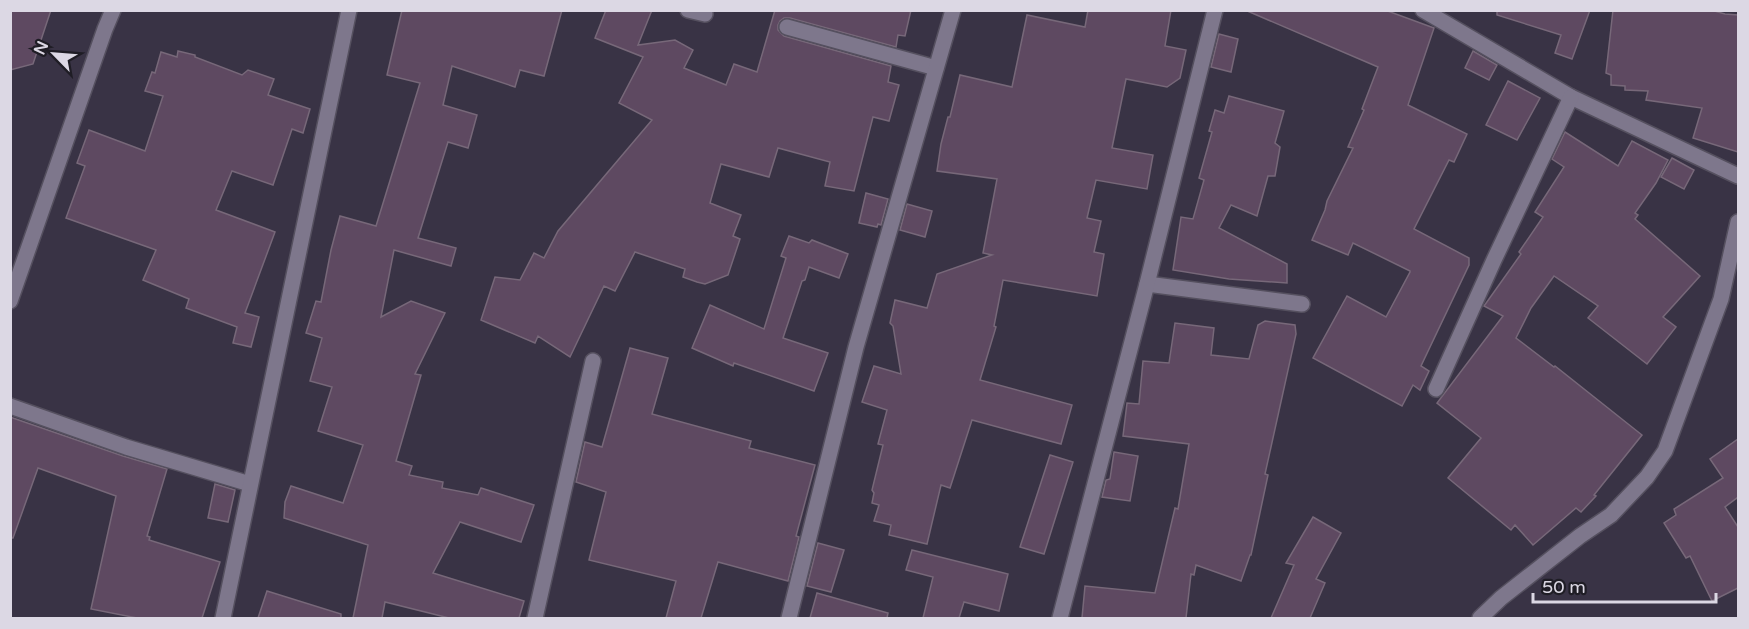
<svg xmlns="http://www.w3.org/2000/svg" width="1749" height="629" font-family="'Varela Round',sans-serif">
	<style>
		.building { fill: #5e4961; stroke: #776879; stroke-width: 1.5 }
		.lines { fill: none; stroke-linecap: round; stroke-linejoin: round }
		.minor-casing { stroke: #55505f; stroke-width: 18 }
		.minor { stroke: #7e778c; stroke-width: 15 }
	</style>
	<rect width="100%" height="100%" fill="#393345"/>
	<!-- building -->
	<g class="building">
		<polygon points="10,10 51,10 33,64 10,70"/>
		<polygon points="402,10 562,10 544,76 520,70 515,87 452,66 443,105 477,115 468,148 448,142 418,238 456,248 451,266 394,250 381,317 411,301 445,313 415,374 421,375 396,461 412,466 409,475 443,482 442,488 478,495 481,488 534,505 521,542 460,522 433,573 524,601 519,618 449,618 385,602 382,618 353,618 368,545 284,518 285,502 291,486 343,503 363,445 318,431 332,387 310,381 322,338 306,333 316,301 321,302 331,250 340,216 376,226 420,83 387,75"/>
		<polygon points="606,10 652,10 638,45 675,40 693,50 684,68 726,85 734,64 757,72 775,10 911,10 905,36 898,35 896,47 790,18 784,18 780,21 778,25 778,30 784,36 891,66 888,82 899,85 889,121 873,117 854,191 825,186 830,162 778,148 769,177 721,164 710,203 741,215 733,236 740,239 728,275 705,284 697,282 683,277 685,269 635,252 615,291 604,286 570,357 538,336 535,343 481,320 495,277 520,280 534,253 544,258 558,231 652,120 619,103 643,57 595,38"/>
		<polygon points="1088,10 1171,10 1165,46 1186,50 1180,78 1167,87 1126,79 1112,148 1153,155 1147,189 1096,180 1087,218 1101,221 1094,252 1104,254 1097,296 1003,280 994,326 996,327 980,380 1072,405 1061,444 972,420 950,488 941,485 927,544 889,535 891,525 874,521 879,505 872,503 874,493 872,490 883,445 878,444 887,410 862,402 874,366 901,374 893,326 890,323 895,300 927,308 937,274 992,255 983,253 997,179 937,171 941,144 948,117 950,117 960,75 1012,87 1027,15 1085,27"/>
		<polygon points="1245,10 1385,10 1434,28 1408,105 1467,134 1454,162 1449,160 1414,229 1469,258 1469,265 1421,366 1429,371 1420,390 1413,385 1402,406 1313,358 1347,296 1386,317 1410,272 1410,271 1353,243 1348,255 1312,240 1325,210 1327,201 1353,148 1348,147 1364,110 1362,109 1378,67"/>
		<polygon points="1497,10 1590,10 1572,59 1555,53 1561,35 1497,15"/>
		<polygon points="1613,10 1711,10 1725,14 1738,15 1738,152 1693,138 1702,108 1646,100 1648,91 1625,90 1625,86 1611,85 1611,75 1606,73"/>
		<polygon points="1219,34 1238,39 1231,72 1211,67"/>
		<polygon points="178,51 195,55 195,57 242,75 248,70 274,79 268,95 310,109 303,133 292,129 273,185 232,171 216,210 275,232 245,313 259,317 251,347 233,343 237,327 186,308 189,299 143,280 156,250 66,218 85,166 77,163 89,130 145,151 163,96 145,91 152,72 155,73 161,52 177,57"/>
		<polygon points="1473,51 1497,65 1489,80 1465,68"/>
		<polygon points="1508,81 1540,98 1517,140 1486,125"/>
		<polygon points="1229,96 1284,111 1275,143 1280,147 1275,176 1268,176 1257,216 1231,205 1219,228 1287,264 1287,283 1229,279 1173,270 1181,217 1193,219 1204,180 1199,178 1212,132 1209,131 1215,110 1224,113"/>
		<polygon points="1565,132 1618,166 1632,141 1668,160 1656,183 1635,213 1638,215 1635,219 1700,276 1663,317 1676,327 1647,364 1588,318 1598,306 1554,276 1531,308 1516,338 1554,367 1555,366 1642,435 1594,495 1596,496 1581,512 1576,508 1533,545 1515,525 1511,530 1448,478 1481,438 1437,403 1503,316 1484,306 1521,254 1519,252 1543,217 1535,212 1564,167 1552,159"/>
		<polygon points="1672,158 1694,170 1684,189 1661,177"/>
		<polygon points="866,193 888,199 881,225 878,224 877,227 859,223"/>
		<polygon points="907,204 932,211 925,237 900,230"/>
		<polygon points="789,236 809,243 812,240 848,254 839,278 809,267 805,280 802,281 783,338 828,353 814,391 734,363 733,366 692,348 710,305 764,329 786,258 781,256"/>
		<polygon points="1265,321 1295,325 1296,334 1265,474 1268,475 1251,555 1250,555 1241,581 1196,565 1194,575 1191,574 1186,618 1082,618 1085,586 1155,593 1175,508 1178,509 1189,444 1123,436 1127,403 1139,404 1143,361 1169,363 1175,323 1214,328 1211,355 1249,359 1258,325"/>
		<polygon points="630,348 668,358 652,414 751,441 749,448 815,465 796,536 799,537 788,581 718,562 701,618 666,618 676,581 589,560 606,492 576,482 585,442 602,447"/>
		<polygon points="10,417 123,456 167,469 147,536 150,537 149,540 220,562 202,618 137,618 91,609 116,496 38,468 13,538 10,538"/>
		<polygon points="1738,439 1738,500 1737,498 1725,507 1738,527 1738,588 1712,601 1690,556 1686,558 1664,523 1676,515 1674,509 1723,478 1710,459"/>
		<polygon points="1114,452 1138,456 1130,501 1102,497 1106,480 1110,479"/>
		<polygon points="1050,455 1073,462 1044,554 1020,547"/>
		<polygon points="215,484 235,490 228,522 208,518"/>
		<polygon points="1313,517 1341,533 1316,579 1325,583 1310,618 1271,618 1294,565 1286,563"/>
		<polygon points="818,543 844,550 831,592 807,586"/>
		<polygon points="912,550 1008,574 999,611 964,602 959,618 923,618 933,577 906,570"/>
		<polygon points="267,591 341,614 341,618 258,618"/>
		<polygon points="817,593 888,613 887,618 810,618"/>
	</g>
	<g class="lines">
		<defs>
			<g id="minor">
				<polyline points="688,10 705,14"/>
				<polyline points="1423,10 1571,97 1738,176"/>
				<polyline points="787,27 936,68"/>
				<polyline points="1147,284 1302,304"/>
				<polyline points="10,301 105,29 113,10"/>
				<polyline points="1436,389 1494,260 1571,97"/>
				<polyline points="10,406 126,447 250,484"/>
				<polyline points="223,618 349,10"/>
				<polyline points="535,618 593,361"/>
				<polyline points="789,618 856,347 953,10"/>
				<polyline points="1060,618 1147,284 1215,10"/>
				<polyline points="1480,618 1501,598 1580,536 1611,515 1647,477 1665,451 1721,299 1738,222"/>
			</g>
		</defs>
		<!-- minor casing -->
		<use href="#minor" class="minor-casing"/>
		<!-- minor -->
		<use href="#minor" class="minor"/>
	</g>
	<!-- border -->
	<rect width="1749" height="629" fill="none" stroke="#dcd8e4" stroke-width="24"/>
	<!-- north arrow -->
	<g transform="translate(54 54) rotate(295)" stroke="#1f1d25" stroke-width="4.5" paint-order="stroke">
	<path d="M0-4.5L10 22L0 15L-10 22Z" fill="#dcd8e4"/>
	<text y="-9" font-size="16" font-weight="bold" text-anchor="middle" fill="#dcd8e4">N</text>
	</g>
	<!-- scale -->
	<path d="M1533 593v9h183v-9" fill="none" stroke="#dcd8e4" stroke-width="3"/>
	<text x="1542" y="593" font-size="18" fill="#dcd8e4" stroke="#1f1d25" stroke-width="4.5" paint-order="stroke">50 m</text>
</svg>
